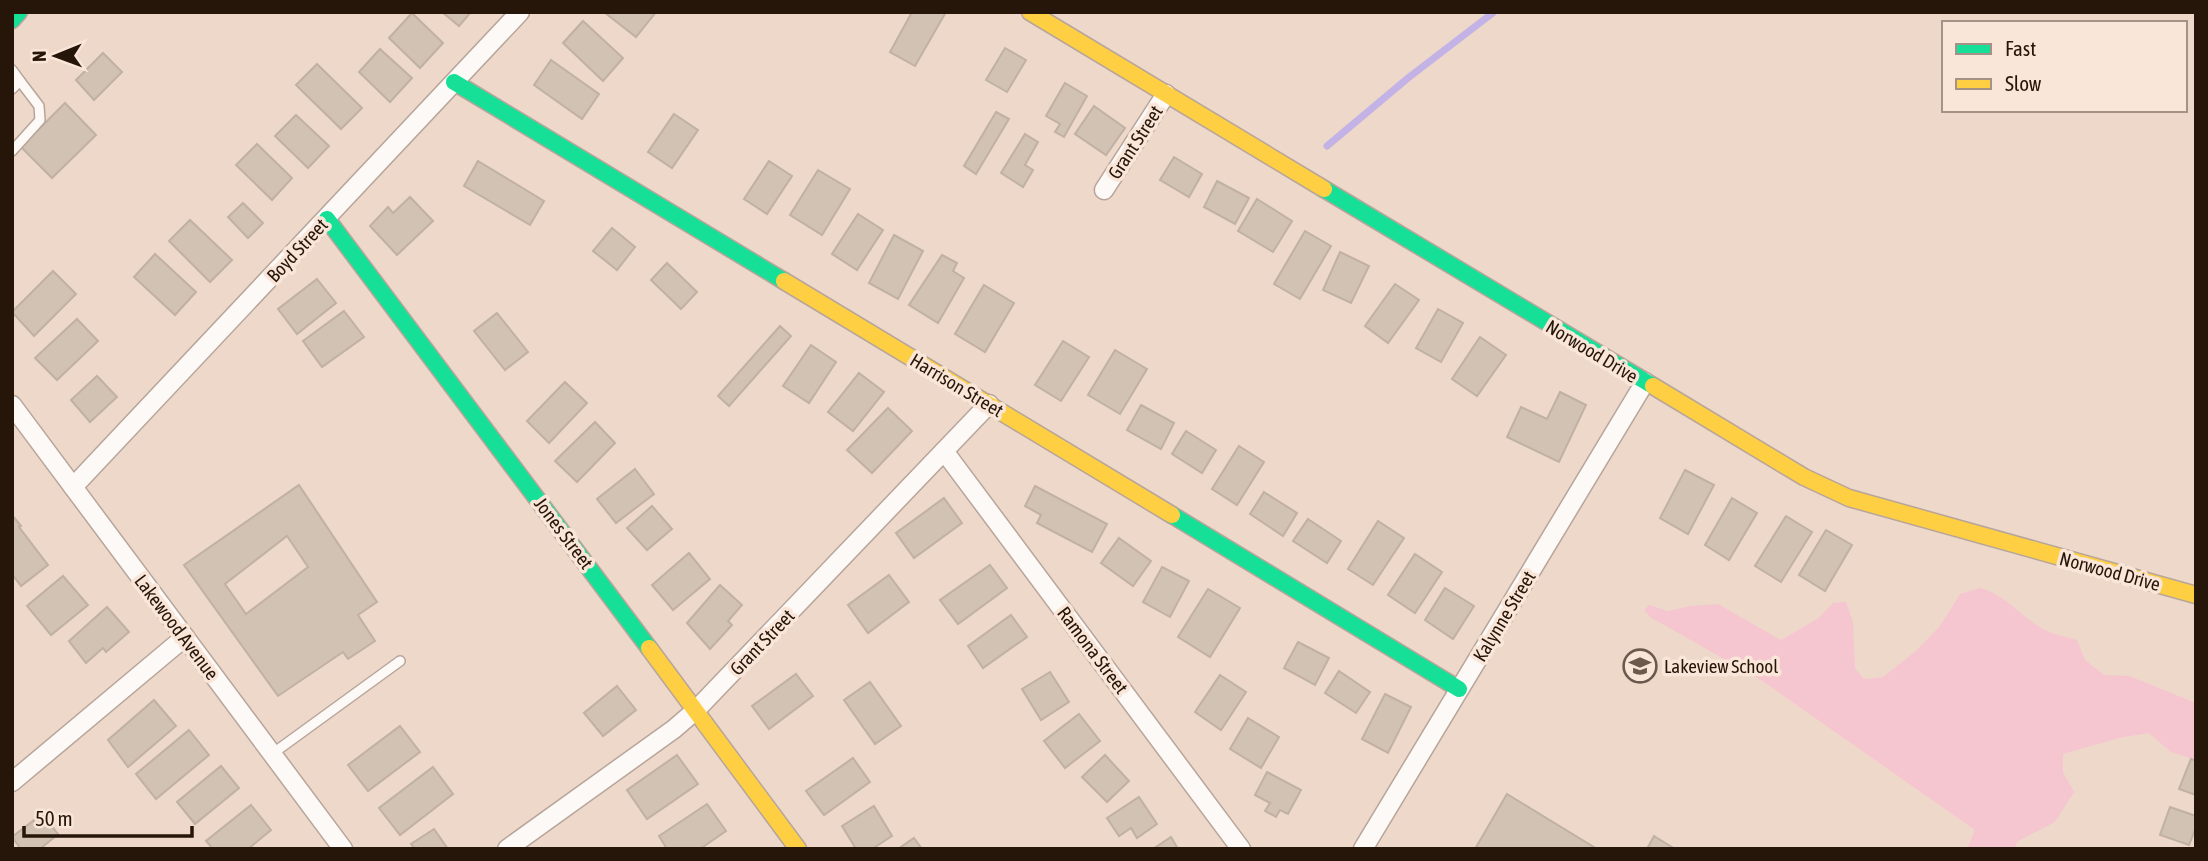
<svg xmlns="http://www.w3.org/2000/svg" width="2208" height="861" font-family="'Asap Condensed',sans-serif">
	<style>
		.green { fill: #f6c6d0 }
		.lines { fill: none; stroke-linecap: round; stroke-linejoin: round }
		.stream { stroke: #c3b2e5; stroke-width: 7 }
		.building { fill: #d2c2b3; stroke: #c0b1a2; stroke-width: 2; fill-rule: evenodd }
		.lane-casing { stroke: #b8a59a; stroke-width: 12 }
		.street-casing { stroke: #b8a59a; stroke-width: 21 }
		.fast-casing { stroke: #b8a59a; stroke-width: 19 }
		.slow-casing { stroke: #b8a59a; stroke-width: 19 }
		.lane { stroke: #fcf9f7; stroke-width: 9 }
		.street { stroke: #fcf9f7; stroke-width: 18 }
		.fast { stroke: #16e098; stroke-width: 16 }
		.slow { stroke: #ffcf43; stroke-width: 16 }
		.labels { text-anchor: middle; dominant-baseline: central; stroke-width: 7; stroke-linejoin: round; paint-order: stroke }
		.street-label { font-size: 19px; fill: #261509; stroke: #fae6d9 }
		.poi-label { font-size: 19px; fill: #261509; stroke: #fae6d9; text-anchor: start }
	</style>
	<rect width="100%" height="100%" fill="#edd8ca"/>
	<!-- green -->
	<path class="green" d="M1980,588C2005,594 2022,618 2045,630C2055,635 2067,637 2077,640L2085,660L2104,675L2129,676L2196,703V760L2171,752L2149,733L2119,738L2063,754V772L2074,792L2055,822L2018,841L2014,849H1967L1975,830L1761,680L1650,617L1644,610L1649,605L1668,611L1690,606L1718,604L1781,640L1819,618L1833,603L1846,602L1853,622L1855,668L1864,679L1883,677L1916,651L1940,626L1960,594Z"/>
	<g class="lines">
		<!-- stream -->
		<polyline class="stream" points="1327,146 1408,78 1494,12"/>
	</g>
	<!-- building -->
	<g class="building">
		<polygon points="442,12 471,12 459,26"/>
		<polygon points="604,12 656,12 636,37"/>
		<polygon points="912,12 946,12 915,66 890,52"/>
		<polygon points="412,13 443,43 420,68 389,38"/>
		<polygon points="583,21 623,58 603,81 563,43"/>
		<polygon points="1005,48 1026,60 1007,92 986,80"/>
		<polygon points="380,49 412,78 390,102 359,72"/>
		<polygon points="103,53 122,72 94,100 76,80"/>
		<polygon points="551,60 599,94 582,119 534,85"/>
		<polygon points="317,64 362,108 341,129 296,85"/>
		<polygon points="1065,83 1087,96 1064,137 1055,132 1060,124 1046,116"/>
		<polygon points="65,103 96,135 52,178 21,147"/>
		<polygon points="1094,106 1125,128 1106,155 1075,134"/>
		<polygon points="996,112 1009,119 976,174 964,166"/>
		<polygon points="674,114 698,130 672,168 648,152"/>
		<polygon points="296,115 329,146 308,168 275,136"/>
		<polygon points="1025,134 1038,142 1025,165 1033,170 1023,187 1001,173"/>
		<polygon points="257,144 292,178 272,200 236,165"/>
		<polygon points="1174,157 1202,174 1189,197 1160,180"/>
		<polygon points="478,161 544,201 530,225 464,186"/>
		<polygon points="769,161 792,176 767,214 744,199"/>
		<polygon points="818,170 850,189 822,235 790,215"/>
		<polygon points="1217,181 1249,198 1235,224 1204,207"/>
		<polygon points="410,197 433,221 397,255 370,226 388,207 393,213"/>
		<polygon points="1257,199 1292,221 1273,252 1238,231"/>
		<polygon points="243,203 263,223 248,238 228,217"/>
		<polygon points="858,214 883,230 857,270 832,254"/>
		<polygon points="190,220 232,260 210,282 169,241"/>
		<polygon points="612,228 635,247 617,270 593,251"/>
		<polygon points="1305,231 1331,246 1300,299 1274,284"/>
		<polygon points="894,235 923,251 898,299 869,283"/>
		<polygon points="1340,252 1369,266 1351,303 1323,290"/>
		<polygon points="155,254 196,292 175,315 134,277"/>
		<polygon points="942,255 957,263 953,271 964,278 938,323 909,305"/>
		<polygon points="667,263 697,292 681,309 651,280"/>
		<polygon points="53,271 76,294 34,336 12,312"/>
		<polygon points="317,279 336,303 297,334 278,309"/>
		<polygon points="1395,284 1419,300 1388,343 1365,326"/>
		<polygon points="984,285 1014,303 985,352 955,334"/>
		<polygon points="1438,309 1463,323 1441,362 1416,348"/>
		<polygon points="344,311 364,337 322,367 303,341"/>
		<polygon points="497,313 528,352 505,370 474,331"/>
		<polygon points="77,319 98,341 57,380 35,358"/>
		<polygon points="780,326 791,336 729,406 718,396"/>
		<polygon points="1480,337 1506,355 1477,396 1452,379"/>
		<polygon points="1063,341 1089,357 1061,401 1035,385"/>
		<polygon points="811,345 836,362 809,403 783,386"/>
		<polygon points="1115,350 1147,369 1120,414 1088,395"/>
		<polygon points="859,373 884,392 853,431 828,412"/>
		<polygon points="97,376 117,397 90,422 71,400"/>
		<polygon points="565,382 587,403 549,443 527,421"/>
		<polygon points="1560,392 1586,405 1559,462 1507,437 1521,407 1547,419"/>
		<polygon points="1141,405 1174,423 1161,449 1127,430"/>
		<polygon points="888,408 912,431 872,473 847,450"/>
		<polygon points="595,422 615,443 577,482 555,461"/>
		<polygon points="1186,431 1216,450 1202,473 1172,454"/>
		<polygon points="1239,446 1264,462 1237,505 1212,489"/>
		<polygon points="635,469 654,494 616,523 597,499"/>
		<polygon points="1685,470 1714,485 1688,534 1660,518"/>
		<path d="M299,485L377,602L358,615L375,641L348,659L343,652L278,696L184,565ZM287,536L308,567L246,614L225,584Z"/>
		<polygon points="1035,486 1107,524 1092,552 1037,523 1041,515 1025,506"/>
		<polygon points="1264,492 1297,513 1283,536 1250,514"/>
		<polygon points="944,498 962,523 914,558 896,533"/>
		<polygon points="1732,498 1757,513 1729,560 1705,545"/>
		<polygon points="652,506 672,529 647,550 627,528"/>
		<polygon points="12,515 21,526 19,527 48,565 21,586 12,574"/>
		<polygon points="1786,516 1812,532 1781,582 1755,566"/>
		<polygon points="1308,519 1341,541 1327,563 1293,541"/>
		<polygon points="1378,521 1404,538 1373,585 1348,569"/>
		<polygon points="1826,530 1852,545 1825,591 1799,575"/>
		<polygon points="1119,538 1151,561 1133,586 1101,563"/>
		<polygon points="689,553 710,579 673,610 652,585"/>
		<polygon points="1415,554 1442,572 1415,613 1388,595"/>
		<polygon points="990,565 1007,588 958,624 940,600"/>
		<polygon points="1162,567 1189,581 1170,617 1143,602"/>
		<polygon points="889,575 909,602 868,633 848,605"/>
		<polygon points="63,576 88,605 51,635 27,606"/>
		<polygon points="720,585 742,605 728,621 732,625 710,649 687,623"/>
		<polygon points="1445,588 1474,606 1453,639 1425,620"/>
		<polygon points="1208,589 1240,608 1210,657 1178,637"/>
		<polygon points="107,607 129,632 106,652 103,648 86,663 69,641"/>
		<polygon points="1011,615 1027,637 983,668 968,646"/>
		<polygon points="1298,642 1329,658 1315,685 1284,668"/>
		<polygon points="1339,671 1370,692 1356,713 1325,693"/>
		<polygon points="1050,672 1069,702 1041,720 1022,689"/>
		<polygon points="796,674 813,696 769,729 752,706"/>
		<polygon points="1220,675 1246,692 1221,730 1195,712"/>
		<polygon points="870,682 901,726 875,744 844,700"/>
		<polygon points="617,686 636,710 603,736 584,713"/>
		<polygon points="1385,694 1411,707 1388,753 1362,739"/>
		<polygon points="154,700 176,726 128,767 108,740"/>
		<polygon points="1079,714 1100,741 1065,768 1044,741"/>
		<polygon points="1248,718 1279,737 1261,768 1230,749"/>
		<polygon points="400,726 420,752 368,791 348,765"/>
		<polygon points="189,730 209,755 156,799 136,774"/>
		<polygon points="677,755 698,784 647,819 627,790"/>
		<polygon points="1105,755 1129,781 1107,802 1082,777"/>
		<polygon points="853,758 870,782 824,815 806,791"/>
		<polygon points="2191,759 2196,761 2196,795 2179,789"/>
		<polygon points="221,766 239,788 195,824 177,802"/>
		<polygon points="433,767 453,794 400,835 379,808"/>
		<polygon points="1267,772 1301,790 1288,814 1280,810 1276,817 1265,811 1270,803 1255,795"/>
		<polygon points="1507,794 1597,849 1475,849"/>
		<polygon points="1139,797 1157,824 1137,838 1131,828 1119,836 1107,818"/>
		<polygon points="707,804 726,831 700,849 667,849 659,836"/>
		<polygon points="251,805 271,830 248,849 213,849 206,841"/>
		<polygon points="874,806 892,836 872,849 856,849 842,826"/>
		<polygon points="2170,807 2196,816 2196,827 2189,845 2160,835"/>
		<polygon points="42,814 58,834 40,849 21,849 12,837"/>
		<polygon points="434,829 448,849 415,849 411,844"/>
		<polygon points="1654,836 1675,849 1647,849"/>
		<polygon points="1171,837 1178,849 1153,849"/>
		<polygon points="914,838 922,849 898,849"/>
	</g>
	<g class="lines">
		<defs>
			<g id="lane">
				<polyline points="12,70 20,81 12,89"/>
				<polyline points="12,151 40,120 39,106 20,81"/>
				<polyline points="272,754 400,661"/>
			</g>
			<g id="street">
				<polyline points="1104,190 1166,94"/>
				<polyline points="12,405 343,849"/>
				<polyline points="944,451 1241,849"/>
				<polyline points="73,487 520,12"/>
				<polyline points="12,782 185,637"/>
				<polyline points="507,849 674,729 696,710 989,404"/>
				<polyline points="1363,849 1645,382"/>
			</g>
			<g id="fast">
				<polyline points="12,20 19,12"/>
				<polyline points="454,82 784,281"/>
				<polyline points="1324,189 1653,386"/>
				<polyline points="327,219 649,648"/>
				<polyline points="1172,515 1459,689"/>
			</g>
			<g id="slow">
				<polyline points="1030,12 1324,189"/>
				<polyline points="784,281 1172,515"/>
				<polyline points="1653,386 1804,477 1849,498 2196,595"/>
				<polyline points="649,648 798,849"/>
			</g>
		</defs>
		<!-- lane casing -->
		<use href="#lane" class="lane-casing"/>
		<!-- street casing -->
		<use href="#street" class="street-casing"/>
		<!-- fast casing -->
		<use href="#fast" class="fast-casing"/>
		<!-- slow casing -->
		<use href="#slow" class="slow-casing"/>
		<!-- lane -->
		<use href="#lane" class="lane"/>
		<!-- street -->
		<use href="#street" class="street"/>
		<!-- fast -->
		<use href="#fast" class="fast"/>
		<!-- slow -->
		<use href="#slow" class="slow"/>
	</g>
	<!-- icons -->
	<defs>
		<symbol id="school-ring" viewBox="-11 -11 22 22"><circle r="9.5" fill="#fae6d9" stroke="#6c594d" stroke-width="1.5"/><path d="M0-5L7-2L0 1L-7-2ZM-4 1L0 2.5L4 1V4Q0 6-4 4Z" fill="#6c594d"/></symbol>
	</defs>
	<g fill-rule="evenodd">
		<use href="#school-ring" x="1621" y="647" width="38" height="38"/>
	</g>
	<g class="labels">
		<!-- street labels -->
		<g class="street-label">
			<text transform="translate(1135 142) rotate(-57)">Grant Street</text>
			<text transform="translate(297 250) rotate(-47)">Boyd Street</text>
			<text transform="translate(1592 351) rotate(31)">Norwood Drive</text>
			<text transform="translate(957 385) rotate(31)">Harrison Street</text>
			<text transform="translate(564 533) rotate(53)">Jones Street</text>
			<text transform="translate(2110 571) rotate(15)">Norwood Drive</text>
			<text transform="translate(1504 616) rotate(-59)">Kalynne Street</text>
			<text transform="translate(177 627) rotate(53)">Lakewood Avenue</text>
			<text transform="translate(762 642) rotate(-46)">Grant Street</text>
			<text transform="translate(1093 650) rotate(53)">Ramona Street</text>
		</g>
		<!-- poi labels -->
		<g class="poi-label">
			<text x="1664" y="666">Lakeview School</text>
		</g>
	</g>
	<!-- border -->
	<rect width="2208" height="861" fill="none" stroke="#261509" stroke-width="28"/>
	<!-- legend -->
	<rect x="1942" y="21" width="245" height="91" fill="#fae6d9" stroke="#a59286" stroke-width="2"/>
	<rect x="1956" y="44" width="35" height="10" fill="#16e098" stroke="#a59286" stroke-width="2"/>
	<text x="2005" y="56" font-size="21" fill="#261509">Fast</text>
	<rect x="1956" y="79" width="35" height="10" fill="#ffcf43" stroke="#a59286" stroke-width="2"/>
	<text x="2005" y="91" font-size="21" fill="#261509">Slow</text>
	<!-- north arrow -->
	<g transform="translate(56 56) rotate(269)" stroke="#fae6d9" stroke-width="5" paint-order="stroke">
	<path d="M0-5L12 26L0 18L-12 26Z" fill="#261509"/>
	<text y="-10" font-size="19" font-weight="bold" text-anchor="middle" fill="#261509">N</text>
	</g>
	<!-- scale -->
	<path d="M24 826v10h168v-10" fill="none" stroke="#261509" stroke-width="3.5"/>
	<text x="35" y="826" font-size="21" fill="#261509" stroke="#fae6d9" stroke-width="5" paint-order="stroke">50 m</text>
</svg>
